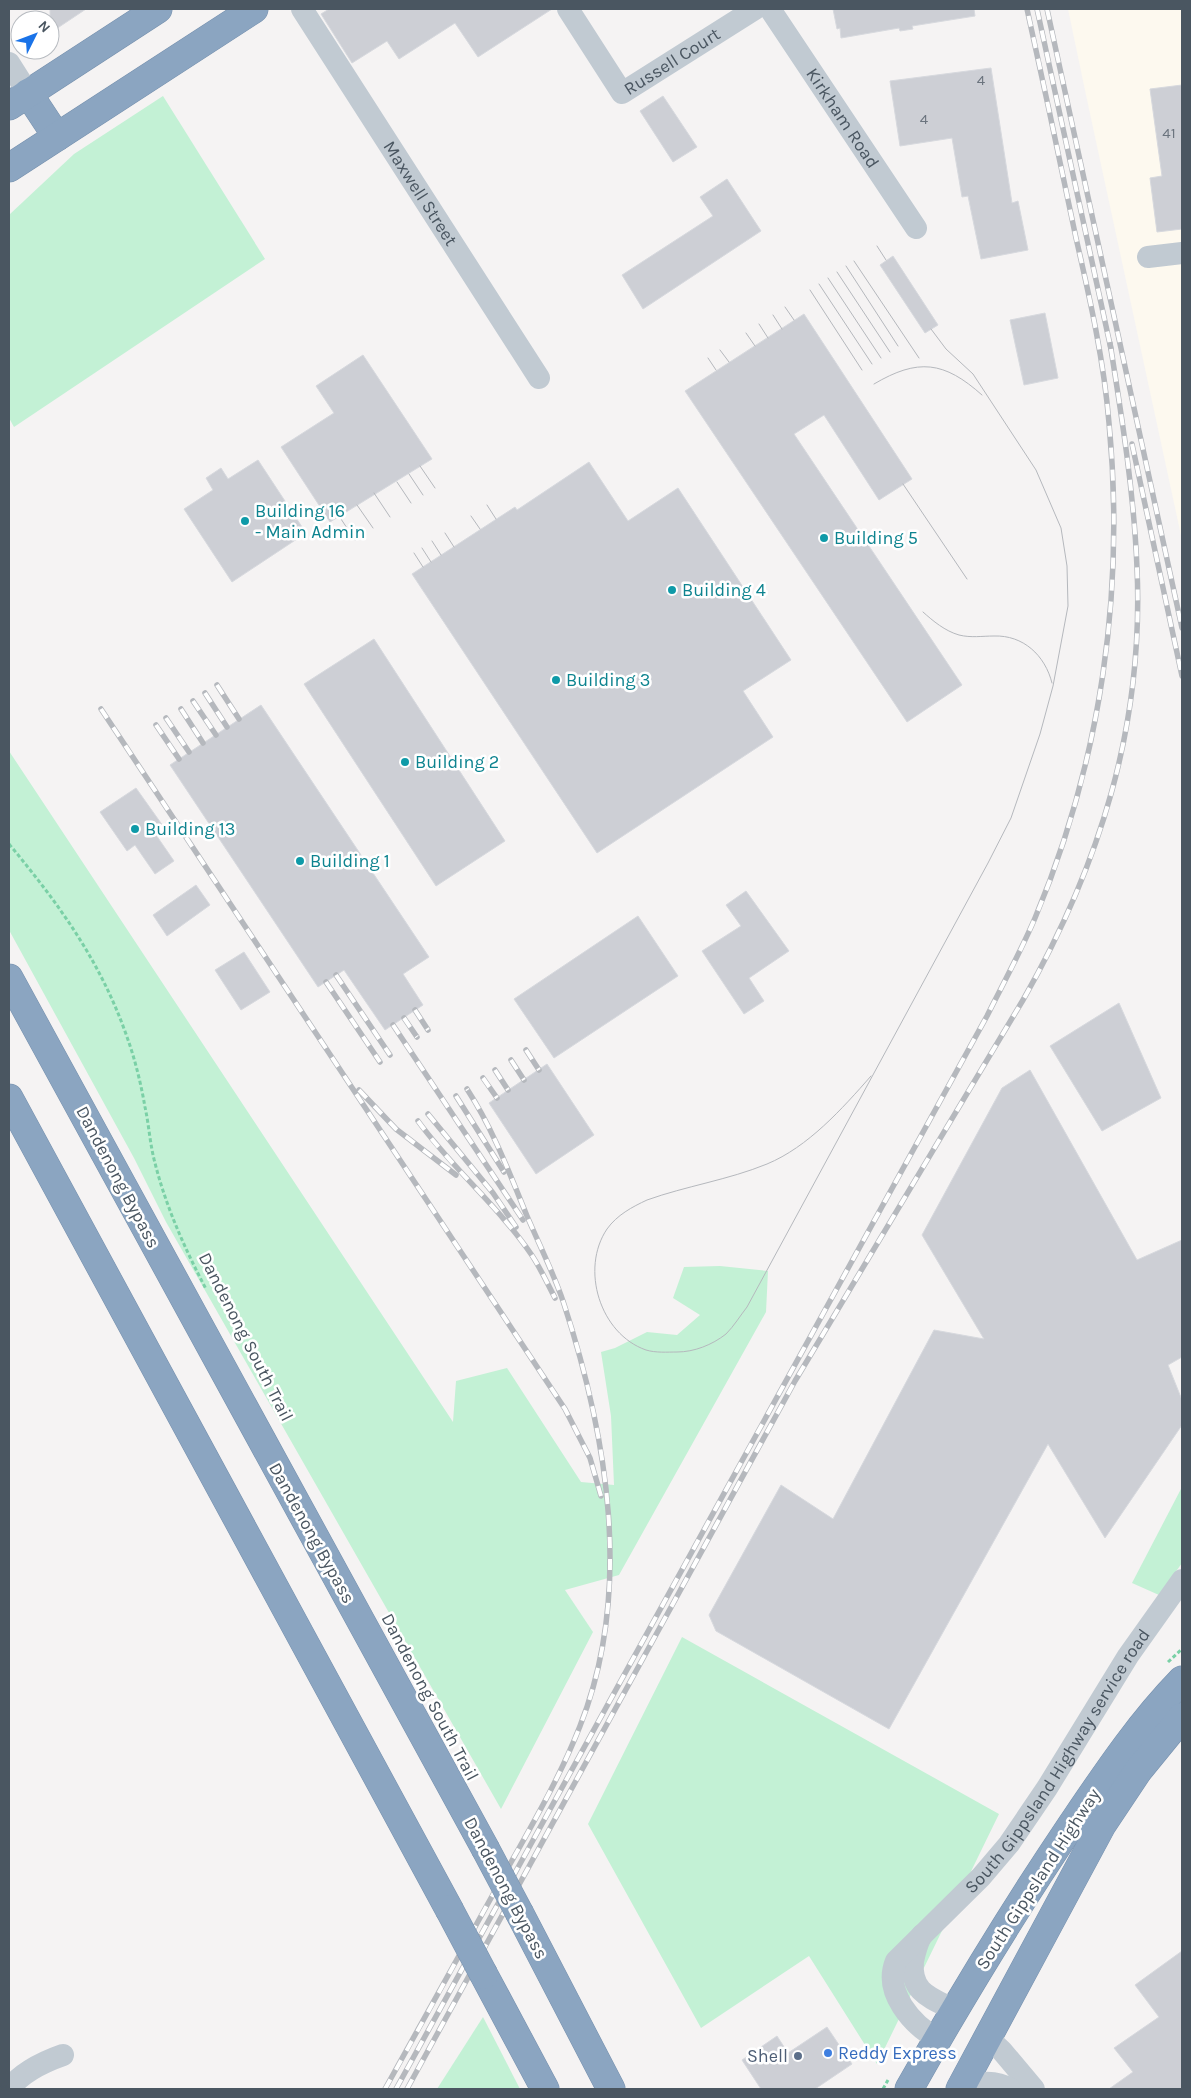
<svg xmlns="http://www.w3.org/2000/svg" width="1191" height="2098" font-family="Karla,sans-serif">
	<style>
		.commercial { fill: #fdf9ef }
		.green { fill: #c3f1d5 }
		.building { fill: #cdcfd5; stroke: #d7d9de }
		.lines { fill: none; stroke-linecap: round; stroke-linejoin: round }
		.highway-casing { stroke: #7690ad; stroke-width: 29 }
		.path { stroke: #7ad0a6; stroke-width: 3; stroke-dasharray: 4 2.5; stroke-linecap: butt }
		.minor { stroke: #c1cad2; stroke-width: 22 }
		.highway { stroke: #8ba5c1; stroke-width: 28 }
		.tram { stroke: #b5b8bd; stroke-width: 1 }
		.rail-casing { stroke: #b5b8bd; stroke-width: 5.5 }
		.rail { stroke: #fff; stroke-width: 4; stroke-dasharray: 11; stroke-linecap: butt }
		.highway-bridge-casing { stroke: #7690ad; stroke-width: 29; stroke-linecap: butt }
		.highway-bridge { stroke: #8ba5c1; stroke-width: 28 }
		.culture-dot { fill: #0f9aa8; stroke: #fff; stroke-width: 2 }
		.shop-dot { fill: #3f7fe0; stroke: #fff; stroke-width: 2 }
		.service-dot { fill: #5c6f8a; stroke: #fff; stroke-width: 2 }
		.labels { text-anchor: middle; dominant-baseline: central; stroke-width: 5; stroke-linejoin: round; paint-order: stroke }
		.number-label { font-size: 15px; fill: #6b747e }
		.street-label { font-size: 18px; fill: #4a5661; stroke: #fff }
		.culture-label { font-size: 18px; fill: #0d838f; stroke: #fff; text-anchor: start }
		.shop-label { font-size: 18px; fill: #366cbe; stroke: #fff; text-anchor: start }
		.service-label { font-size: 18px; fill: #4e5e75; stroke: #fff; text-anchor: end }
	</style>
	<rect width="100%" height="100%" fill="#f5f3f3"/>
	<!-- commercial -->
	<polygon class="commercial" points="1068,9 1182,9 1182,540 1086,95"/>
	<!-- green -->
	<g class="green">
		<polygon points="163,96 265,259 14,427 9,418 9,215 74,154"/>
		<polygon points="9,751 453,1422 456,1381 507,1368 581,1482 614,1485 611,1416 601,1352 615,1348 647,1332 677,1335 700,1315 673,1298 684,1267 720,1266 768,1271 766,1312 619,1575 565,1590 593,1632 501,1809 166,1222 134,1158 9,930"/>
		<polygon points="1182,1487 1182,1563 1159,1595 1132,1583"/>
		<polygon points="682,1637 999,1814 877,2064 809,1956 701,2028 588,1824"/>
		<polygon points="483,2017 520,2089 437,2089"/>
	</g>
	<!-- building -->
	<g class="building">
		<polygon points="50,9 86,9 50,33"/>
		<polygon points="329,9 552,9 478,57 455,23 399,59 387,41 352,63 321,14"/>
		<polygon points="833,9 974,9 975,16 912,26 913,29 900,31 899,28 841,38 840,28 837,29"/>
		<polygon points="991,68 1012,203 1018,201 1028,250 981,259 968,196 962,197 952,138 900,146 890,81"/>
		<polygon points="1182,85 1182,229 1157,232 1150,178 1162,176 1150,89"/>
		<polygon points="663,96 697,147 673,162 640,111"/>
		<polygon points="727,179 761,231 643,309 622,275 713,216 700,197"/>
		<polygon points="893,256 938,325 925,333 880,265"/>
		<polygon points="1045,313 1058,378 1024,385 1010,320"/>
		<polygon points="804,314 912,479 879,500 824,415 794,434 962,685 907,722 685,391"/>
		<polygon points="363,355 432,459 330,522 281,447 334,413 316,386"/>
		<polygon points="258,460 306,533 232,582 184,509 213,490 206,478 221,468 228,479"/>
		<polygon points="589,462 628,521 678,488 791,660 743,691 773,737 597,853 412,574 515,507 517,510"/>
		<polygon points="374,639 505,841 436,886 304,684"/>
		<polygon points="261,705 429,957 403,974 423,1005 385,1030 344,970 318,987 170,765"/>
		<polygon points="136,788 163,826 154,832 174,861 155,874 135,845 127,851 100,812"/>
		<polygon points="196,885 210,905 167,936 153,915"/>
		<polygon points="746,891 789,951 749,978 764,1001 744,1014 702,951 741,926 726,905"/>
		<polygon points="638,916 678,976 554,1058 514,999"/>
		<polygon points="244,952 270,992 241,1010 215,970"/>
		<polygon points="1119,1003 1161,1098 1102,1131 1050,1046"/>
		<polygon points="547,1064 594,1135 536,1174 489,1103"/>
		<polygon points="1030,1070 1137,1260 1182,1240 1182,1357 1168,1365 1182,1400 1182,1425 1105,1538 1048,1444 889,1729 716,1631 709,1615 781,1485 833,1519 934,1330 984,1339 922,1235 1002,1088"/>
		<polygon points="1182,1951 1182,2089 1109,2089 1133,2072 1114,2048 1159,2017 1135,1985"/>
		<polygon points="827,2027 852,2064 815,2089 761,2089 742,2060 777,2036 788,2053"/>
	</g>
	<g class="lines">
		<defs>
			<g id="highway">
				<polyline points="28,93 57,137"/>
				<polyline points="9,106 158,9"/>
				<polyline points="9,168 254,9"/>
				<polyline points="9,978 485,1848"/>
				<polyline points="9,1098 449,1909"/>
				<polyline points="520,1914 611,2089"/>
				<polyline points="484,1975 545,2089"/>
				<path d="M909,2089C960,1999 1014,1910 1072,1824C1106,1774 1140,1723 1182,1680"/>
				<polyline points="960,2089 1102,1825 1138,1771 1182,1717"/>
			</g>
		</defs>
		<!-- highway casing -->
		<use href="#highway" class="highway-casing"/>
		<!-- path -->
		<g class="path">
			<path d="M9,844C59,904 101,962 127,1037C135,1059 141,1084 145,1107C149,1125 150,1145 155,1163C166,1207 185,1249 206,1289"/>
			<polyline points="1168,1662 1182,1649"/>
			<polyline points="883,2089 888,2080"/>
		</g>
		<!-- minor -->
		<g class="minor">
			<path id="s1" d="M302,9L539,378"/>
			<path id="s2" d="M568,9L622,93L755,9"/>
			<path id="s3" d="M770,9L916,228"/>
			<polyline points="9,63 28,93"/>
			<polyline points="1148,257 1182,253"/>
			<path d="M922,1935C917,1943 915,1952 913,1961C910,1993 931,1998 955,2010"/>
			<polyline points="988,2038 1002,2051 1034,2089"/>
			<path id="s4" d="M938,2039C912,2025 883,1992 896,1961L981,1877L1009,1844L1047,1788L1128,1656L1182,1580"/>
			<path d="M9,2089C22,2072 43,2062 63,2055"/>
			<path d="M960,2089C977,2082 995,2080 1010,2089"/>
		</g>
		<!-- highway -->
		<use href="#highway" class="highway"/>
		<!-- tram -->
		<g class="tram">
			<polyline points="877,246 886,260"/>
			<polyline points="854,261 919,358"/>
			<polyline points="846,266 898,346"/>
			<polyline points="837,272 890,352"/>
			<polyline points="828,278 881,358"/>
			<polyline points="819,284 872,364"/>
			<polyline points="810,290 862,370"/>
			<polyline points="785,307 794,320"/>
			<polyline points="773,315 782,329"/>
			<polyline points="759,324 768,338"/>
			<polyline points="746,333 755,346"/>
			<polyline points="720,350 729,362"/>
			<polyline points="708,358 716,370"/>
			<path d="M874,384C918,358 944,361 982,395"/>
			<polyline points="420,466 435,488"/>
			<polyline points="409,474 423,495"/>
			<polyline points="397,482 411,503"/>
			<polyline points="903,484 967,579"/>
			<polyline points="374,493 390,517"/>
			<polyline points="357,505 373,528"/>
			<polyline points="487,505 496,519"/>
			<polyline points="339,516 355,540"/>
			<polyline points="471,516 480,529"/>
			<polyline points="445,533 454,547"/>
			<polyline points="432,541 441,555"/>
			<polyline points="422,548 431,562"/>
			<polyline points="414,553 423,567"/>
			<path d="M923,612C933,621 945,631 959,635C971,638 982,636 994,636C1023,635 1045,655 1052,683"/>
			<path d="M871,1076C842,1109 808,1147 767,1164C728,1180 686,1186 647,1200C632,1207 617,1215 607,1229C580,1269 600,1334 646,1350C656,1353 667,1352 677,1352C694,1352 712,1345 726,1334C734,1326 740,1316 747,1307L988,863L1011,818L1040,734L1053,686L1068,606L1067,566L1061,528L1036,470L973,374L946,349L931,329"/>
		</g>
		<defs>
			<g id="rail">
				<polyline points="1037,9 1111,349"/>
				<polyline points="1047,9 1182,628"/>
				<polyline points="1132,444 1182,676"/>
				<polyline points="217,685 239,719"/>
				<polyline points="205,693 227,727"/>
				<polyline points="193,701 216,735"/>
				<polyline points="101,709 565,1409 590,1458 601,1496"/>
				<polyline points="181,709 203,743"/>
				<polyline points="166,718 189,752"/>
				<polyline points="156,725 179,759"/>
				<polyline points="336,975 390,1055"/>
				<polyline points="326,982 380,1062"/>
				<polyline points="415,1010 428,1030"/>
				<polyline points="404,1018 417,1037"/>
				<polyline points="393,1025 523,1220"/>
				<polyline points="526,1050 539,1070"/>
				<polyline points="511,1060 524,1080"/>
				<polyline points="495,1070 508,1090"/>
				<polyline points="483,1078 497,1098"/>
				<polyline points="359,1090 396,1129 456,1175"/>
				<polyline points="456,1096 504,1172"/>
				<polyline points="428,1114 493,1193 516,1227"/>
				<path d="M418,1121C452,1168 498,1206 531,1254C540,1267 547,1283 555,1298"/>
				<path d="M385,2089C424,2020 462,1950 501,1880C529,1830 559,1780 580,1726C634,1590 607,1435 563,1301C553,1272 539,1244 527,1216C509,1172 493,1129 467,1089"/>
				<path d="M396,2089L987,1016C1003,984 1021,951 1035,918C1101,761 1125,592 1109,423C1104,361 1090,299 1076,238C1060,162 1044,85 1027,9"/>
				<path d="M407,2089L795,1381L1023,1000C1100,865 1144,725 1137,568C1134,493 1122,418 1110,343"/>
			</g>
		</defs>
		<!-- rail casing -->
		<use href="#rail" class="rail-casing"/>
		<!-- rail -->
		<use href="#rail" class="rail"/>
		<defs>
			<g id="highway-bridge">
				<polyline points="485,1848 520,1914"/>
				<polyline points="449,1909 484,1975"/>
			</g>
		</defs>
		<!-- highway-bridge casing -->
		<use href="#highway-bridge" class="highway-bridge-casing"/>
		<!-- highway-bridge -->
		<use href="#highway-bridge" class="highway-bridge"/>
	</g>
	<!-- markers -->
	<g class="culture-dot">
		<circle cx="245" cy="521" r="5"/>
		<circle cx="824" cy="538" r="5"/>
		<circle cx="672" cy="590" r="5"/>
		<circle cx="556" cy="680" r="5"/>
		<circle cx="405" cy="762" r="5"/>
		<circle cx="135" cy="829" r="5"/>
		<circle cx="300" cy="861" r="5"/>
	</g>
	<circle class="shop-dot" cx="828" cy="2053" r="5"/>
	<circle class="service-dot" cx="798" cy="2056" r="5"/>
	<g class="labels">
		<!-- number labels -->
		<g class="number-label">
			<text x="981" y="80">4</text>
			<text x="924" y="119">4</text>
			<text x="1169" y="133">41</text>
		</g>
		<!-- street labels -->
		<g class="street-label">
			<text stroke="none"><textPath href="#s2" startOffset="159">Russell Court</textPath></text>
			<text stroke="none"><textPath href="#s3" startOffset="131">Kirkham Road</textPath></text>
			<text stroke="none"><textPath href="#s1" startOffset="219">Maxwell Street</textPath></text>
			<text transform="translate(118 1177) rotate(62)">Dandenong Bypass</text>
			<text transform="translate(246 1337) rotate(63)">Dandenong South Trail</text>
			<text transform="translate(312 1533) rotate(61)">Dandenong Bypass</text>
			<text transform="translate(430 1697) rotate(62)">Dandenong South Trail</text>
			<text stroke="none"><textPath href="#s4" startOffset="355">South Gippsland Highway service road</textPath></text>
			<text transform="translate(1038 1879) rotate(-57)">South Gippsland Highway</text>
			<text transform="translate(506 1888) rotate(62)">Dandenong Bypass</text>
		</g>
		<!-- culture labels -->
		<g class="culture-label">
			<text x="255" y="511">Building 16<tspan x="255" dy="21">- Main Admin</tspan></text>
			<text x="834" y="538">Building 5</text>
			<text x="682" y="590">Building 4</text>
			<text x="566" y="680">Building 3</text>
			<text x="415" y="762">Building 2</text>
			<text x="145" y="829">Building 13</text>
			<text x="310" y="861">Building 1</text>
		</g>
		<!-- shop labels -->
		<g class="shop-label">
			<text x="838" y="2053">Reddy Express</text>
		</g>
		<!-- service labels -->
		<g class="service-label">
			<text x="788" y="2056">Shell</text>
		</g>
	</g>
	<!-- border -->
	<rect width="1191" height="2098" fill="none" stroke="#4a5661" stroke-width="20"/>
	<!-- north arrow -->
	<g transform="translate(35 35) rotate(48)"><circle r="24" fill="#ffffff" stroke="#b7bbc0"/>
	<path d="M0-4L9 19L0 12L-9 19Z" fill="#1a73e8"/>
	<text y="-8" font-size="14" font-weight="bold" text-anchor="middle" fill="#4a5661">N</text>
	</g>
</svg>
